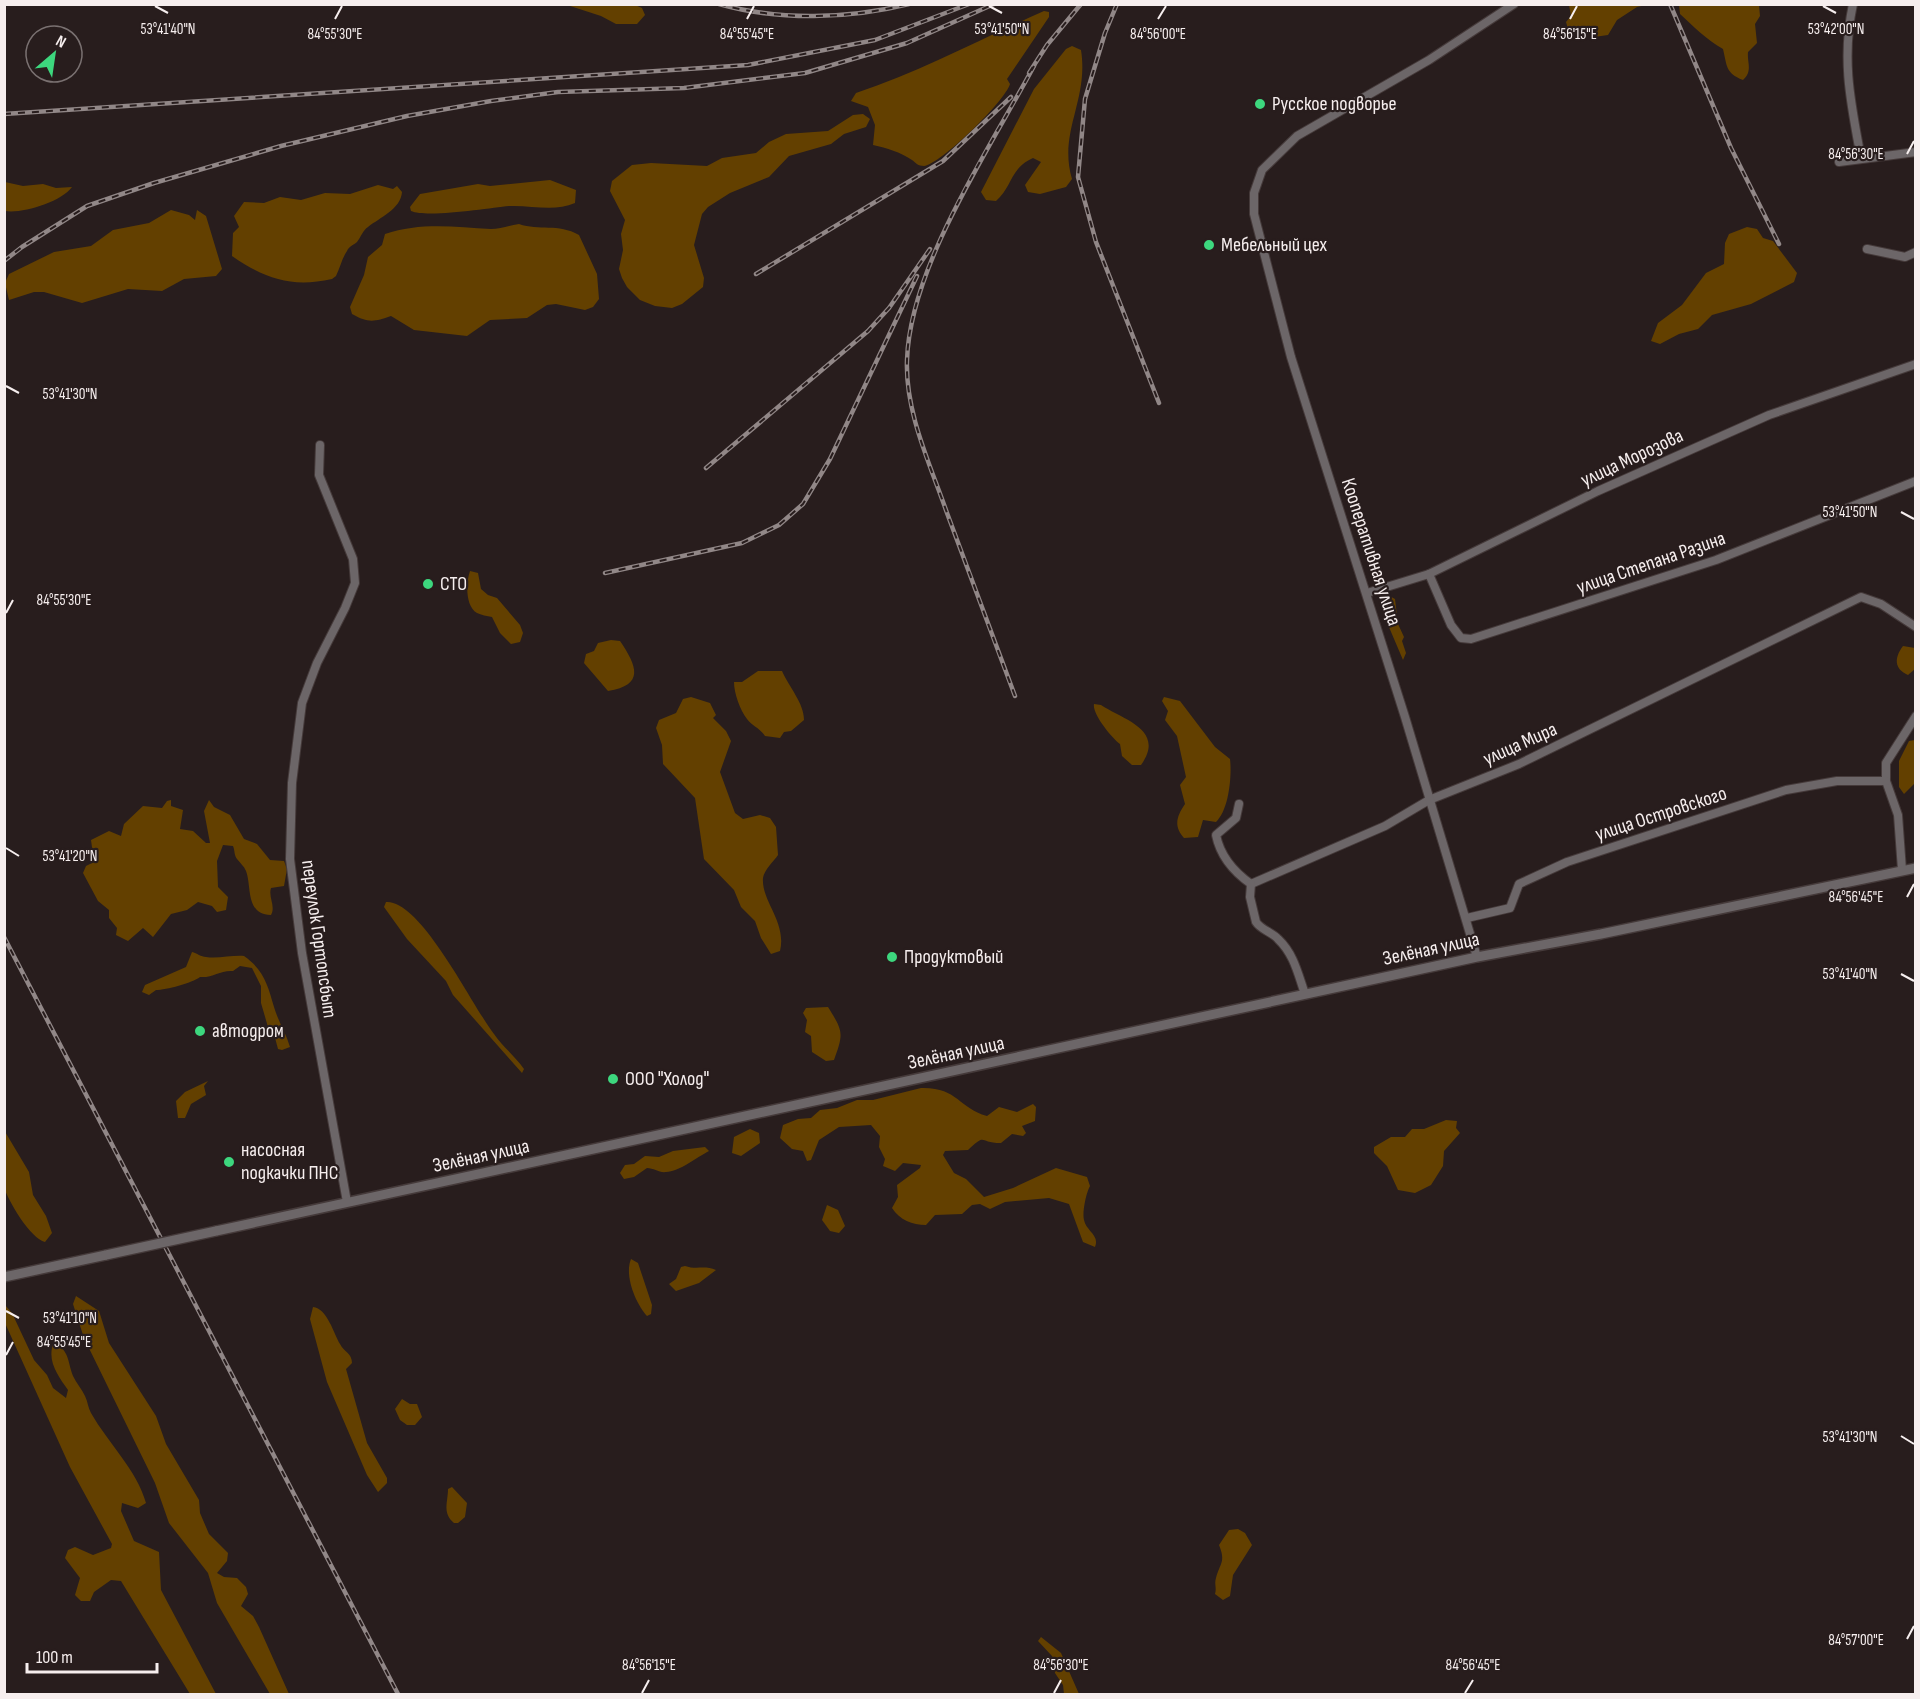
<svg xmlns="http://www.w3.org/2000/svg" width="1920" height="1699" font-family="'Sofia Sans Condensed',sans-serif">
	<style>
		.green { fill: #634000 }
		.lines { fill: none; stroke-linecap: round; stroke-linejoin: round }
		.minor-casing { stroke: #453a3a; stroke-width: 10 }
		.tertiary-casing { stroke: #453a3a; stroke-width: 12 }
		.minor { stroke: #6c6668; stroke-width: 8 }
		.tertiary { stroke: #6c6668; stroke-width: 9 }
		.rail-casing { stroke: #918787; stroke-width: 4.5 }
		.rail { stroke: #281d1d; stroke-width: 2; stroke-dasharray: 7; stroke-linecap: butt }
		.tertiary-bridge-casing { stroke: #453a3a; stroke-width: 12; stroke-linecap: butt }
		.tertiary-bridge { stroke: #6c6668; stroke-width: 9 }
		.ticks { fill: none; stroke: #f6eeee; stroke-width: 2 }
		.poi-dot { fill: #3dd77e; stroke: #281d1d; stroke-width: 2 }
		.labels { text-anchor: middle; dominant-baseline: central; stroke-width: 4.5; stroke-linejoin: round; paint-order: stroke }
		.poi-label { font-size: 20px; fill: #f6eeee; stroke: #281d1d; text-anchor: start }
		.street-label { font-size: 20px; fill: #f6eeee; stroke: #281d1d }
		.ticks-label { font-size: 15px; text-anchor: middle; fill: #f6eeee; stroke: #281d1d; stroke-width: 4.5; stroke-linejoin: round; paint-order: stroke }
	</style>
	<rect width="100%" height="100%" fill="#281d1d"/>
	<!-- green -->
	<g class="green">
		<polygon points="567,5 635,5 642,8 645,15 637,24 616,24 601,16"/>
		<polygon points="1569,5 1570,4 1646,5 1637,7 1617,20 1608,35 1594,37 1584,31 1568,29 1566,22 1571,16"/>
		<path d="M1679,5H1759L1760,16L1755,24L1757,43L1748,52C1747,63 1753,71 1743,80C1725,73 1727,65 1723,49C1706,39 1694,27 1680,14Z"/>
		<path d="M1044,11L1049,12V17L1007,79L1010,84C1005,101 941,164 924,166C918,166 916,163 912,160C900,152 887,148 873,145L875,125L868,107L851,101L856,93C922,71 981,39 1044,11Z"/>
		<path d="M1072,46L1081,50C1089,100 1058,132 1072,179L1066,187L1040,194L1028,192L1025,185L1041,162L1033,158C1010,168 1013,186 996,201L986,200L981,192L1034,89L1066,49Z"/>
		<polygon points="863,114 870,119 866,127 844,134 831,144 789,156 769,177 730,193 708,207 702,214 694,245 704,278 703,287 682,304 672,308 655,306 640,300 627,287 622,278 619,269 623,250 621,234 625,220 610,191 612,181 632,165 651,163 707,166 722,158 756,153 769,142 786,134 828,131 853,115"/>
		<path d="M550,180L576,190L575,203C554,212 532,205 509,206C489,208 427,218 411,211L410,207L420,194L478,184L490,186Z"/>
		<path d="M5,182L23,186L43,184L56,188L72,187C61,202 22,214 5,211Z"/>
		<path d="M378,185L393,189L397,186L402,192C401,209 379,218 368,227C363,230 361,237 357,242C354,245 349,246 347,251C342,258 340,268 336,276L332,279C292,288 265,279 232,256L233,233L239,227L234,216L244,202L264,203L280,197L301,200L325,193L350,194Z"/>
		<polygon points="171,210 189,215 195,220 197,210 206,216 222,269 216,276 184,279 162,291 128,289 82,303 44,292 34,292 9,300 5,283 9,274 54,252 91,246 113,230 149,223"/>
		<path d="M519,224C539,231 558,223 579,235L597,274L599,299L593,307L585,310L556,304L547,305L527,318L490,320L467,336L414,330L391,316C374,322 368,323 352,314L350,307L364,275L368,257L382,245L385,234C420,222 455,227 491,229C500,229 510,225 519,224Z"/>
		<polygon points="1747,227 1757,229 1763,238 1773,241 1797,273 1794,282 1751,304 1712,315 1698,329 1679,334 1660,344 1651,341 1658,323 1682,305 1706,273 1724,264 1725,243 1729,234"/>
		<path d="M470,571L478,573L481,589L488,595L497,598L520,625L523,633L520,642L511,644L500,633L492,617C487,616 481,615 477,613C465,606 466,582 470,571Z"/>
		<polygon points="1384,593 1395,599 1398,624 1404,637 1402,641 1406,653 1403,660 1383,613 1380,599"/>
		<path d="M611,640L620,641C637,666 645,685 608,691L584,663L586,654L594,651L598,643Z"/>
		<path d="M1903,646L1915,648V669L1908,675C1894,669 1894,658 1903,646Z"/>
		<path d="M758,671H782C789,687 804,703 804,720L791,731L784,732L780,738L765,736C760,728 752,726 747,719C740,710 734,693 734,682H742Z"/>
		<path d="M691,697L710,703L716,715L713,718L726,731L731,741L720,772L735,813L743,819L760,815L770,818L776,827L778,855C774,861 764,870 763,878C761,901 787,922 780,951L771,954L761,938L755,921L741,907L734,890L704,859L695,798L663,764L662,745L656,728L659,720L676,713L683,699Z"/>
		<path d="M1164,697L1180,701L1215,747L1230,759C1232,776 1229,810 1216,822L1203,820L1198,837L1184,838C1173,826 1177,816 1185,804L1180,785L1186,777L1177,736L1165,720L1168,711L1162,701Z"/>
		<path d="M1094,704L1101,705C1124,720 1166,730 1141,765H1132L1122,756L1120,744C1112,738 1092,714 1094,704Z"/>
		<polygon points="1915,740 1915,783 1904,794 1899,787 1899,761 1909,741"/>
		<path d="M171,800V806L183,810L180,829L193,831L206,843H210L204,811L209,800L214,807L230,815L244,839L257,844L270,860L284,861L287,869L284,886L271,888C268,897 276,906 271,915C245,914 252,887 246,871C244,866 240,863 237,859C234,855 235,851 233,846L223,845L217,861L218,887L228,897L226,910L217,912L212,906L198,902L187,910L171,914L153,937L143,928L128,941L116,935L117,928L109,918V910L98,901L83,873L86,866L94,862L91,840L109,831L121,836L124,824L143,806L162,808L167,801Z"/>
		<path d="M386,902C421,899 474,1009 494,1034C503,1047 515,1056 524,1069L522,1073L453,995L446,981L407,939L384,907Z"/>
		<path d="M192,952C197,953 201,957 206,957C217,959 233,955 244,956C264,970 268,986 274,1007C278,1021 286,1033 290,1047L282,1050L278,1049L274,1034L268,1027L261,1003V986L252,968L240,966L233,971C220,970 213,978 200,977C192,983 166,990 156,990L149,995L142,992L145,985L186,967Z"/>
		<path d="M828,1007C843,1031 844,1033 834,1060L826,1061L812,1052L811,1036L805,1032L807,1020L803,1013L806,1008Z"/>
		<polygon points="208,1081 204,1086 206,1095 191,1104 185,1118 178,1118 176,1101 185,1092"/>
		<path d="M921,1088C958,1087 958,1108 987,1116L999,1107L1017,1112L1033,1104L1036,1107L1035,1121L1022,1126L1026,1133L1023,1136L1012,1134L1001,1143C978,1143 987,1132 968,1150L945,1151L943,1155L954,1173L966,1179L984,1197L1013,1188L1056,1168L1087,1177L1090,1186C1086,1193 1082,1213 1084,1220C1086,1231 1100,1235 1095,1247L1083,1242L1069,1204L1049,1198L1005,1202L990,1209L980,1204L972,1205L962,1214L935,1215L926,1225C912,1225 900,1220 892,1208L898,1197L897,1185L920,1168L921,1165L903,1163L895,1171L883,1166L885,1159L879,1147L880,1136L871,1125L839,1127L819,1140L811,1160L807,1161L803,1151L792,1149L780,1138L783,1125L798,1119L811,1118L820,1110L837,1108L857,1100H873Z"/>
		<polygon points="1446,1120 1457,1121 1456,1128 1460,1133 1444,1151 1443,1166 1431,1185 1415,1193 1398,1190 1387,1166 1374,1153 1374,1147 1391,1137 1405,1137 1412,1129 1424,1129"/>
		<polygon points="750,1129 759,1133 760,1143 741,1156 732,1153 734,1137"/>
		<path d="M4,1130L29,1172L33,1195L46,1216L52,1233L45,1242C31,1239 8,1201 4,1187C1,1169 4,1147 4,1130Z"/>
		<path d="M705,1147L709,1151C697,1157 679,1172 666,1172C659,1173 654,1168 647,1168L634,1177L624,1179L620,1173L625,1165L634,1164L645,1156L659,1157L673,1151Z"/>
		<polygon points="827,1205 838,1210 845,1226 839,1233 830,1231 822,1220"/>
		<path d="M631,1259L638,1263L652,1305L651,1314L647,1316C636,1304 624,1276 631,1259Z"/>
		<path d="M685,1266C696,1270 705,1265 716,1270L699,1283L676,1291L669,1284L676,1279L681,1267Z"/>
		<polygon points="76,1296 99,1311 109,1343 156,1416 166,1444 199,1500 200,1513 209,1534 228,1553 227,1561 217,1573 224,1577 237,1578 246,1587 248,1594 241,1606 253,1616 259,1627 289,1694 270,1694 217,1603 208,1573 169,1523 155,1483 84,1338 73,1304"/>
		<path d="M5,1305L12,1313L34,1360L47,1375L53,1388L66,1398L68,1390C58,1376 46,1360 54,1342C70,1352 67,1360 73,1376C76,1383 82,1389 85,1396C88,1402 88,1408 91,1413C108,1443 137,1470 146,1503L138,1508L122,1503L121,1511L134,1541L159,1552L161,1590L216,1694H190L121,1581L111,1580L94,1592L90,1601H81L75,1595L80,1578L65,1558L68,1550L75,1547L93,1555L111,1548L112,1544L70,1467L5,1323Z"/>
		<path d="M313,1307C327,1308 334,1334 340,1344C344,1352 352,1353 352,1363L346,1369L367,1443L387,1478V1483L378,1492L367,1475L327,1382L310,1319Z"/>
		<polygon points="402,1399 410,1404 417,1404 422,1417 415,1425 407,1425 400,1420 395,1409"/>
		<path d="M452,1487L467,1503L465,1517L458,1523H454C442,1513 448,1502 448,1489Z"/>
		<path d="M1238,1529L1245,1533L1252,1545L1233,1575L1230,1596L1223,1600L1215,1594C1217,1588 1214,1584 1216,1578C1220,1563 1226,1562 1219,1545L1229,1530Z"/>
		<polygon points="1041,1637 1061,1653 1079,1694 1064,1694 1063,1685 1055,1673 1052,1656 1038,1641"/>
	</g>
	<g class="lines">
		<defs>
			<g id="minor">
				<path d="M1853,4C1841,60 1851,104 1861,158"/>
				<polyline points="1839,162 1916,152"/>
				<polyline points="1867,249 1905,257 1916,252"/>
				<polyline points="320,445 319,475 353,559 355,583 345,608 317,663 302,703 292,783 290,859 302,953 347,1202"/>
				<polyline points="1429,574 1451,625 1461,638 1471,639 1716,560 1916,481"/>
				<polyline points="1367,593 1429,574 1598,491 1769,415 1916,364"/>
				<path d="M1239,804L1236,818L1216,835C1220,855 1234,872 1251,884"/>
				<polyline points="1902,870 1898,815 1886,781 1886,763 1916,716"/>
				<polyline points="1251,884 1385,826 1429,800 1519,764 1861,597 1881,604 1916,627"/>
				<path d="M1251,884L1250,897L1256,922C1261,930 1272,932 1278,939C1294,954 1298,974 1305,994"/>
				<polyline points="1467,918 1510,908 1519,884 1567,862 1786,790 1837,781 1886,781"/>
				<polyline points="1477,957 1405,717 1291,357 1254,214 1254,193 1262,170 1297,136 1429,60 1514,4"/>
			</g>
			<g id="tertiary">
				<polyline points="216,1231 1477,957 1601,934 1916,868"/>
				<polyline points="4,1277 106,1255"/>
			</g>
		</defs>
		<!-- minor casing -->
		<use href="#minor" class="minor-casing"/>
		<!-- tertiary casing -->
		<use href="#tertiary" class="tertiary-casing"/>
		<!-- minor -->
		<use href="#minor" class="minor"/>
		<!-- tertiary -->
		<use href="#tertiary" class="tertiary"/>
		<defs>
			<g id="rail">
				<path d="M719,4C779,21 849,19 909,4"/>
				<polyline points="1117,4 1105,33 1085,99 1078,177 1096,242 1159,403"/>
				<polyline points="1670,4 1731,148 1779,244"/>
				<polyline points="1029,73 1047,45 1081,4"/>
				<polyline points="4,114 748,65 875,40 969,4"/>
				<polyline points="4,261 22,247 87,206 154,183 281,146 407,116 491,101 558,92 684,88 805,73 907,43 994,4"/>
				<polyline points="756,274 943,161 1011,97"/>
				<polyline points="706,468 868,331 889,308 930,249"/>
				<polyline points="605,573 742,543 779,525 803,504 830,459 917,276"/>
				<path d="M1015,696C992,635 970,574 947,513C930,464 905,412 907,360C910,266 990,148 1034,66"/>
				<polyline points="4,937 398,1694"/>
			</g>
		</defs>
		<!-- rail casing -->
		<use href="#rail" class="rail-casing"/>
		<!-- rail -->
		<use href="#rail" class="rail"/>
		<defs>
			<polyline id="tertiary-bridge" points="106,1255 216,1231"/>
		</defs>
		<!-- tertiary-bridge casing -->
		<use href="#tertiary-bridge" class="tertiary-bridge-casing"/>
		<!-- tertiary-bridge -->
		<use href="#tertiary-bridge" class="tertiary-bridge"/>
	</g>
	<!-- ticks -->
	<path class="ticks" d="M155,6L168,13M989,6L1002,13M1823,6L1836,13M335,19L342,6M747,19L754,6M1158,19L1166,6M1570,19L1577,6M1907,154L1914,141M6,386L19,393M1901,512L1914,519M6,613L13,600M6,848L19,856M1907,897L1914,884M1901,974L1914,981M6,1311L19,1318M6,1355L13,1342M1901,1436L1914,1444M1907,1639L1914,1626M642,1693L649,1680M1054,1693L1061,1680M1465,1693L1473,1680"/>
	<!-- markers -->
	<g class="poi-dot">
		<circle cx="1260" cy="104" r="6"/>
		<circle cx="1209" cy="245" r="6"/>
		<circle cx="428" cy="584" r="6"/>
		<circle cx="892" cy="957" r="6"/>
		<circle cx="200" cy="1031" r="6"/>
		<circle cx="613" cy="1079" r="6"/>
		<circle cx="229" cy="1162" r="6"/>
	</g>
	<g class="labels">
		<!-- poi labels -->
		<g class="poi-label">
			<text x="1272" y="104">Русское подворье</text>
			<text x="1221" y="245">Мебельный цех</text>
			<text x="440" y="584">СТО</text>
			<text x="904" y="957">Продуктовый</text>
			<text x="212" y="1031">автодром</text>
			<text x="625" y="1079">ООО "Холод"</text>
			<text x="241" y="1150">насосная<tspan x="241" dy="23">подкачки ПНС</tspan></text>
		</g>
		<!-- street labels -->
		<g class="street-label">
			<text transform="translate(1632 458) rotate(-25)">улица Морозова</text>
			<text transform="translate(1371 552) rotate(72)">Кооперативная улица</text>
			<text transform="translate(1651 563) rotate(-19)">улица Степана Разина</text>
			<text transform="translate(1520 744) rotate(-24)">улица Мира</text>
			<text transform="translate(1661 814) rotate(-18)">улица Островского</text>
			<text transform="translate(319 939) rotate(82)">переулок Гортопсбыт</text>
			<text transform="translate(1431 949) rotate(-12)">Зелёная улица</text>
			<text transform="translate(956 1053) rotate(-12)">Зелёная улица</text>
			<text transform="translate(481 1156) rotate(-12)">Зелёная улица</text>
		</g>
	</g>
	<g class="ticks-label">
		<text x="1836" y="34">53°42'00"N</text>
		<text x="168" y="34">53°41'40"N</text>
		<text x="1002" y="34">53°41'50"N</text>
		<text x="335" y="39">84°55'30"E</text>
		<text x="747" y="39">84°55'45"E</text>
		<text x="1158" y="39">84°56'00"E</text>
		<text x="1570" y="39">84°56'15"E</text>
		<text x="1856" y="159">84°56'30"E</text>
		<text x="70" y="399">53°41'30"N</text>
		<text x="1850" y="517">53°41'50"N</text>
		<text x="64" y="605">84°55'30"E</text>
		<text x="70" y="861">53°41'20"N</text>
		<text x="1856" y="902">84°56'45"E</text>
		<text x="1850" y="979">53°41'40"N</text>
		<text x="70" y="1323">53°41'10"N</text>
		<text x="64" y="1347">84°55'45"E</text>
		<text x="1850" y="1442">53°41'30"N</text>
		<text x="1856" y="1645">84°57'00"E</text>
		<text x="649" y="1670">84°56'15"E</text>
		<text x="1061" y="1670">84°56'30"E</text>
		<text x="1473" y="1670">84°56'45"E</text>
	</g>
	<!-- border -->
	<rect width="1920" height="1699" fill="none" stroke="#f6eeee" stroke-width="12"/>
	<!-- north arrow -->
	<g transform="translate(54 54) rotate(29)"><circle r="28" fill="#281d1d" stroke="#7a7171" stroke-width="1.5"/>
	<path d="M0-4.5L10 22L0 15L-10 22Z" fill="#3dd77e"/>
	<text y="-9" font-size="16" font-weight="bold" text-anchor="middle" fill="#f6eeee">N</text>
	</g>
	<!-- scale -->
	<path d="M27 1663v9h130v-9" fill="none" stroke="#f6eeee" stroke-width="3"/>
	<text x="36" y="1663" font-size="18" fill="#f6eeee" stroke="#281d1d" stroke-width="4.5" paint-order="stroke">100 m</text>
</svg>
